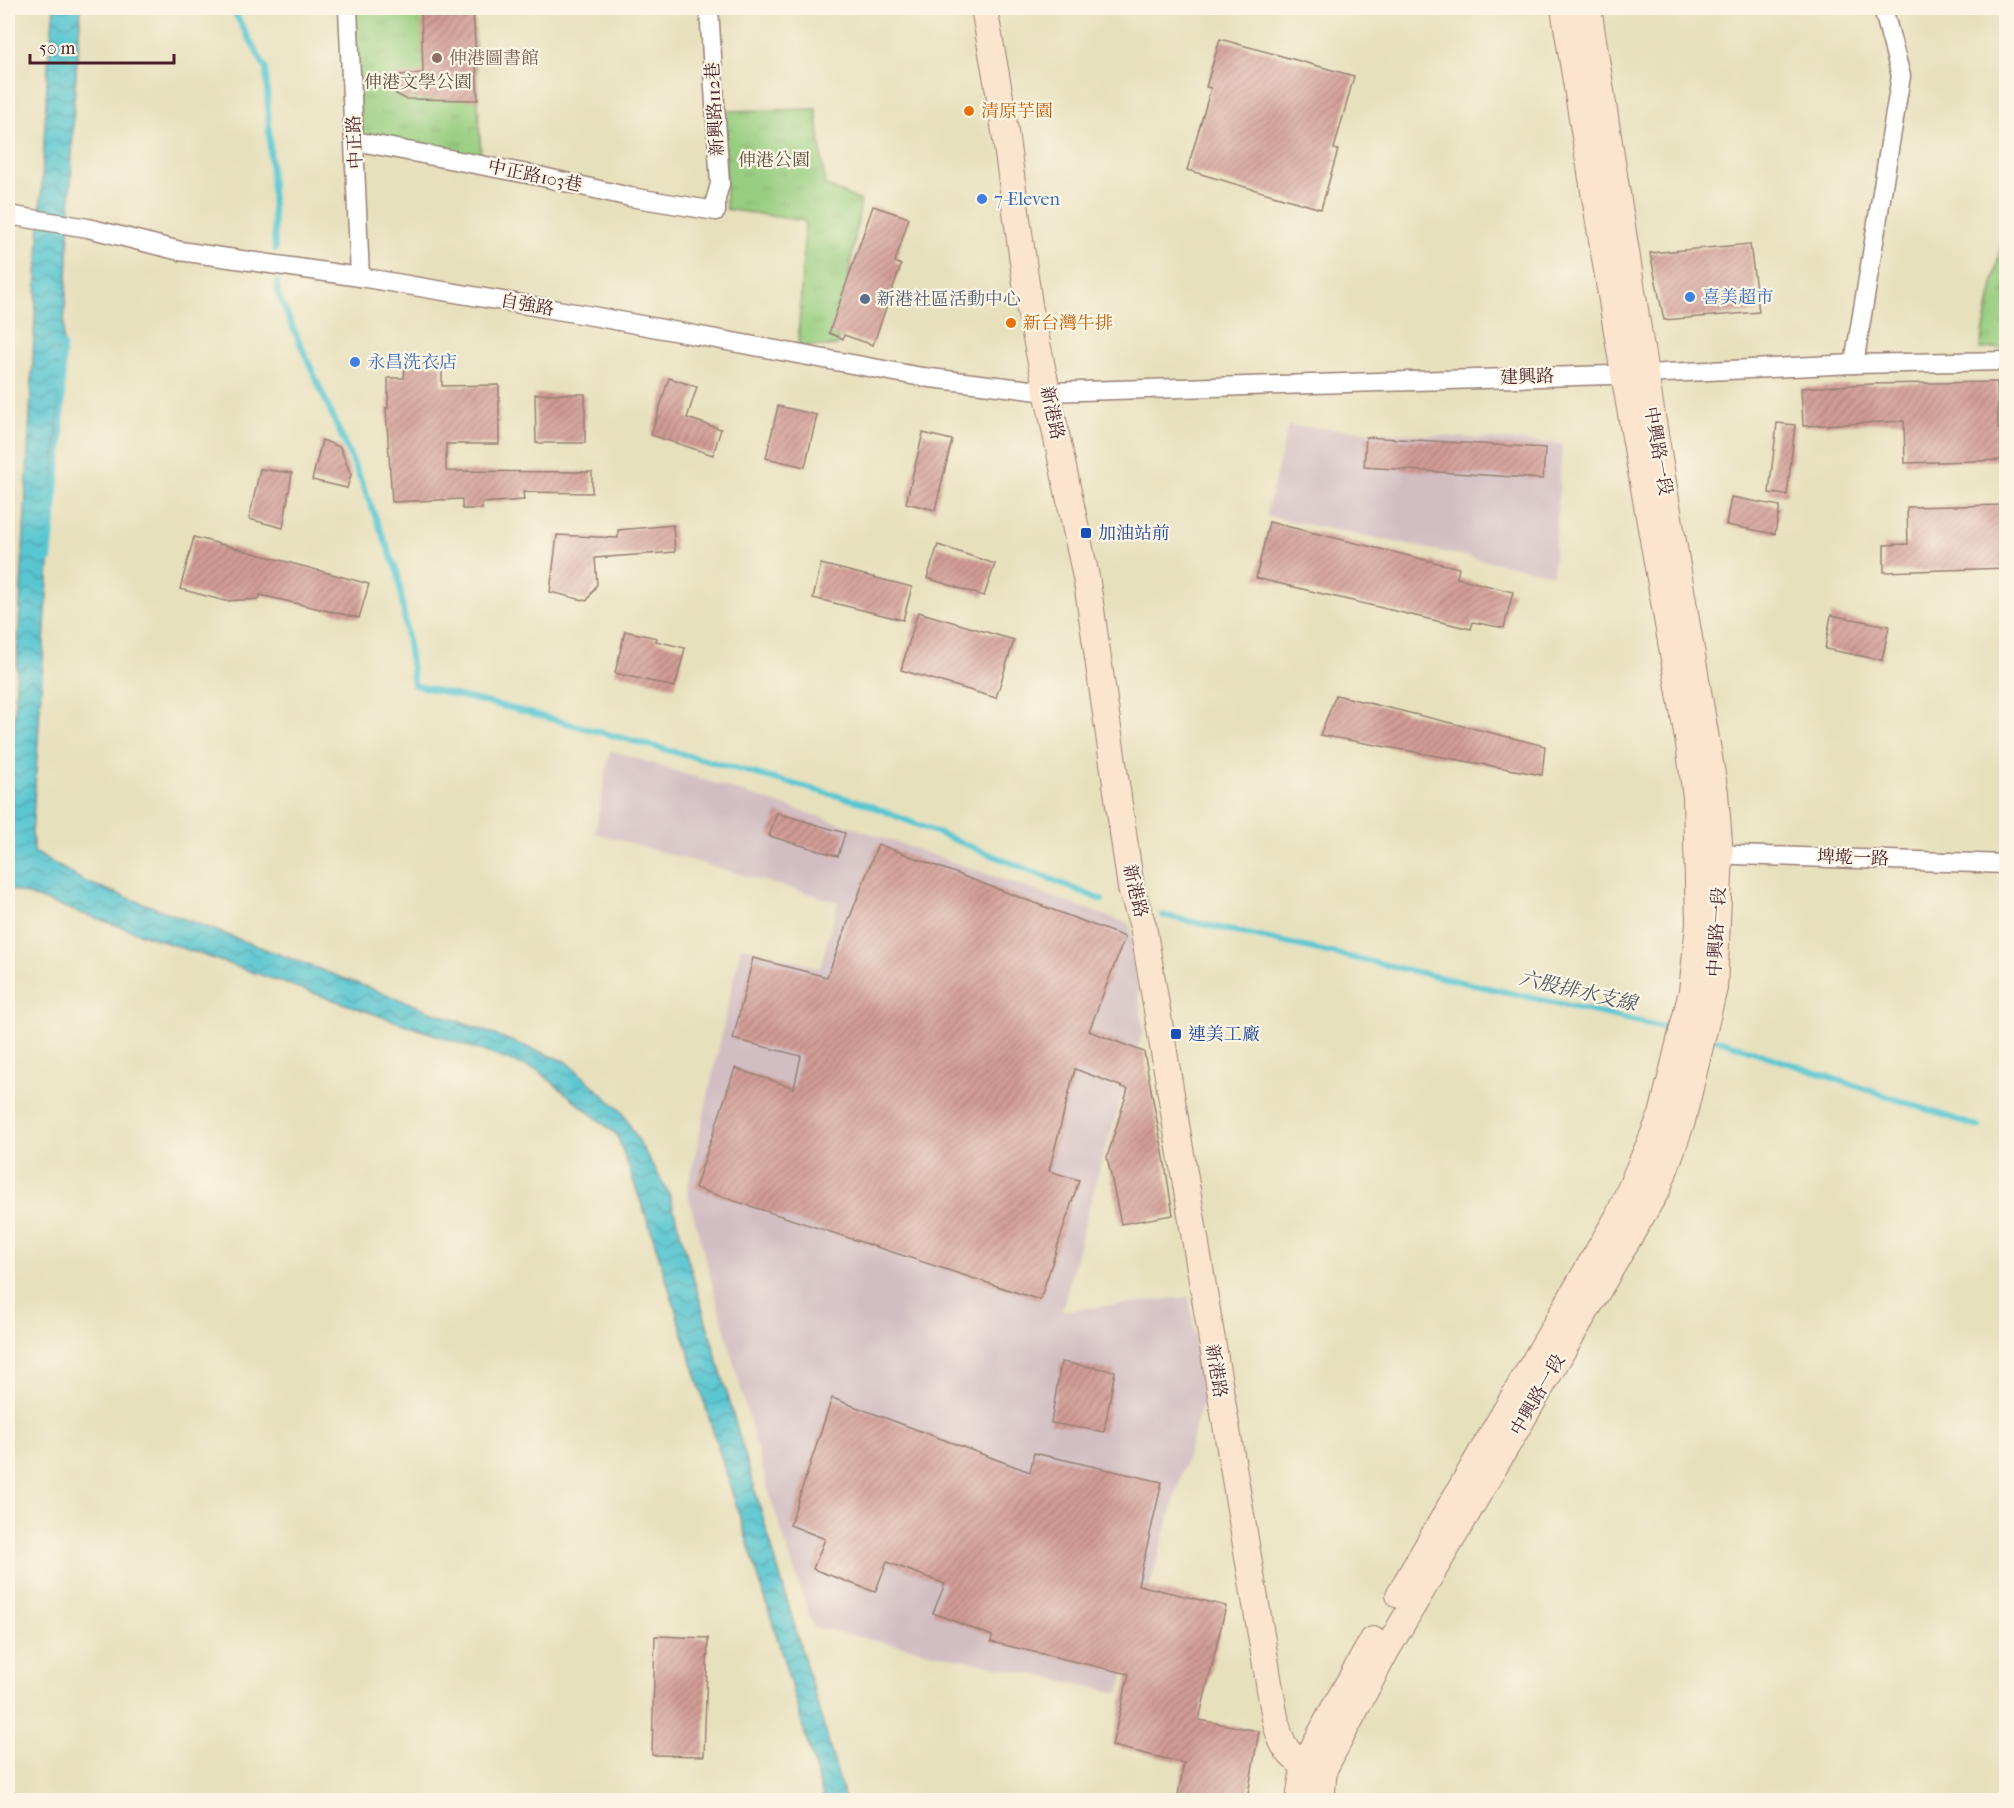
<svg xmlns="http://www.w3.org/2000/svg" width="2014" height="1808" font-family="'IM FELL French Canon','Noto Serif TC',serif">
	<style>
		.industrial { fill: #d2bec2 }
		.grass { fill: url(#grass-tufts); stroke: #717656; stroke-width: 1.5 }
		.water { fill: url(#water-waves); stroke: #52727e; stroke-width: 1.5 }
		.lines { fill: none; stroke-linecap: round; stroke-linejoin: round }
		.stream { stroke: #59c6d1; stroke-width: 6 }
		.building { fill: url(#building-hatch) }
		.street-casing { stroke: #988074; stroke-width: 21 }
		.secondary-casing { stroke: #988074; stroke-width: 28 }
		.street { stroke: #fff; stroke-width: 18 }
		.secondary { stroke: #fce5cf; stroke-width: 26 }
		.education-dot { fill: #8d6e63; stroke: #fcf5e5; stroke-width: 2 }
		.food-dot { fill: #e8710a; stroke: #fcf5e5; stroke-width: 2 }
		.shop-dot { fill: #3f7fe0; stroke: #fcf5e5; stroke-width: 2 }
		.service-dot { fill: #5c6f8a; stroke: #fcf5e5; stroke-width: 2 }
		.transit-dot { fill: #1a4fb4; stroke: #fcf5e5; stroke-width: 2 }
		.labels { text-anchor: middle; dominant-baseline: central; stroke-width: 4.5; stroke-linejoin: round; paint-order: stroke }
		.education-label { font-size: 18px; fill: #785e54; stroke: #fcf5e5; text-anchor: start }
		.park-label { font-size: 18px; fill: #615444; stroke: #fcf5e5 }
		.street-label { font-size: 18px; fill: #4a1f2b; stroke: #fcf5e5 }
		.food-label { font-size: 18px; fill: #c56008; stroke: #fcf5e5; text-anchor: start }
		.shop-label { font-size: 18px; fill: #366cbe; stroke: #fcf5e5; text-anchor: start }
		.service-label { font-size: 18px; fill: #4e5e75; stroke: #fcf5e5; text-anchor: start }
		.transit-label { font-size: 18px; fill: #164399; stroke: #fcf5e5; text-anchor: start }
		.water-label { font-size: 20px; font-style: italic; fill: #4f5965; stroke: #fcf5e5 }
	</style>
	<defs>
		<pattern id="grass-tufts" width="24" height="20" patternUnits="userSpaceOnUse" patternTransform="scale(1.5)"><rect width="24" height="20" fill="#98ce80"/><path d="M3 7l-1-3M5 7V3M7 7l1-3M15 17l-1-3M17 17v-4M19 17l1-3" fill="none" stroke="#84b06f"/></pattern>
		<pattern id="water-waves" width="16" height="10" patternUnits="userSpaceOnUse" patternTransform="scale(1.5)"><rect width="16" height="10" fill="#59c6d1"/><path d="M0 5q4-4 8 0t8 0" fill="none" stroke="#4ca0aa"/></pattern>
		<pattern id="building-hatch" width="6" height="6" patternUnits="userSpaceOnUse" patternTransform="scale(1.5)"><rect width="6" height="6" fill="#d29c95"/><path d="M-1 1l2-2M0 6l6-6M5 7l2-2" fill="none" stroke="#ac7f7a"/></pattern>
	</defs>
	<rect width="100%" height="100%" fill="#fcf5e5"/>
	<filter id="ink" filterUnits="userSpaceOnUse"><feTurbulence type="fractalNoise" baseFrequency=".0167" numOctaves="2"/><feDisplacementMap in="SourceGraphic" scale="12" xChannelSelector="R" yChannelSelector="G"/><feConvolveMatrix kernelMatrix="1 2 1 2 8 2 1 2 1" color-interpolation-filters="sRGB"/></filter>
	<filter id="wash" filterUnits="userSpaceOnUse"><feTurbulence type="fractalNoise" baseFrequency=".008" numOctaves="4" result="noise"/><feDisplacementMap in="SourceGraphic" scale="24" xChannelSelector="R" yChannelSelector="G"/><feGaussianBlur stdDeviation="1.35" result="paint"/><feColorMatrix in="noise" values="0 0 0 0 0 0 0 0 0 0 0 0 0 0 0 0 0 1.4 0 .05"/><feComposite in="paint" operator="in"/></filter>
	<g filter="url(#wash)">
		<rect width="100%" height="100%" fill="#e7e0bd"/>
		<!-- industrial -->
		<g class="industrial">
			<polygon points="1288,426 1562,444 1553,574 1266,516"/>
			<polygon points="610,750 858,829 1130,924 1143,1031 1100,1166 1062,1311 1189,1297 1205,1394 1119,1693 813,1627 770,1497 687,1191 741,946 820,968 838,902 595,833"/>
		</g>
		<!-- grass -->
		<g class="grass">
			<polygon points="354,8 473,8 481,157 361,137"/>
			<polygon points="816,109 825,185 861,201 837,346 798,346 805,221 726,209 725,111"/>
			<polygon points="2006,220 2006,348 1980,349"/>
		</g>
		<!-- water -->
		<polygon class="water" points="54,8 81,8 74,99 68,260 32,834 34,852 86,882 567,1062 622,1112 669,1194 845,1800 824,1800 778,1640 650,1227 617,1135 537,1070 11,889 8,892 8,841 48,66"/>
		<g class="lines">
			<!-- stream -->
			<g class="stream">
				<polyline points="232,8 266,69 275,249"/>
				<polyline points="277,281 278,294 360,478 398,574 414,685 518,710 864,803 1102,900"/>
				<polyline points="49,560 61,438 63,345"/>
				<polyline points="1162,915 1676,1030"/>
				<polyline points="1710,1037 1979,1127"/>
			</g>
		</g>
		<g id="blocks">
			<!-- building -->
			<g class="building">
				<polygon points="421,8 473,8 478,100 406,99 396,94 394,81 400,75 423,73"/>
				<polygon points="1220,39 1354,76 1334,149 1338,150 1321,209 1187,170 1211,88 1206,87"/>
				<polygon points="873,206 909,218 895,262 901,265 873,345 844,335 843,339 829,333"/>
				<polygon points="1750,244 1759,312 1664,320 1650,253"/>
				<polygon points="405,364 442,365 442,386 499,385 499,444 446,444 446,471 592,472 592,493 523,492 524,500 482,503 482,509 462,509 462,499 392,502 386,408 388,408 388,378 404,378"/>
				<polygon points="669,378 697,387 687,418 721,429 713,455 651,435"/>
				<polygon points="1997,382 1998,429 2007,429 2007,460 1905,463 1904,421 1803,426 1801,388 1871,384"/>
				<polygon points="535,394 585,394 585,443 536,443"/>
				<polygon points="778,406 817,415 805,467 766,458"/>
				<polygon points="1777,423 1795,425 1787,495 1769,493"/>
				<polygon points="923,433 952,440 935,510 906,503"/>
				<polygon points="1366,437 1545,448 1543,479 1364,467"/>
				<polygon points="322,440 340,447 351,475 347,488 312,480"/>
				<polygon points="260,469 292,473 283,528 249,519"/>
				<polygon points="1731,497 1780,506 1775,534 1726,525"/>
				<polygon points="2007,505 2007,568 1884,572 1884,545 1908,544 1907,507"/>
				<polygon points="1269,522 1459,568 1457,578 1513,592 1504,628 1473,622 1471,629 1256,578"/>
				<polygon points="673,525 675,552 595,558 597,584 587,601 550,592 557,535 618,538 618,530"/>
				<polygon points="194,537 369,584 359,618 260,595 259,599 225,601 180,589"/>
				<polygon points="938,545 995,564 984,596 927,578"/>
				<polygon points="821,564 912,587 903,620 813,598"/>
				<polygon points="918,612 1014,640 996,698 901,670"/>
				<polygon points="1831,615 1889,626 1882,660 1825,649"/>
				<polygon points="625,631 657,638 656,641 685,648 675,687 615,673"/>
				<polygon points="1336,695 1545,746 1542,775 1320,735"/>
				<polygon points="777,813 845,833 838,856 769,836"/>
				<polygon points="878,844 1125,937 1089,1031 1144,1052 1164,1158 1173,1215 1121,1224 1107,1157 1128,1089 1075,1069 1049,1171 1079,1180 1040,1300 695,1188 735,1068 794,1088 801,1056 733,1039 753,958 827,977"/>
				<polygon points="1061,1362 1115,1371 1104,1432 1051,1423"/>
				<polygon points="832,1398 1030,1472 1034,1453 1162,1482 1138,1585 1226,1606 1199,1720 1259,1731 1247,1800 1177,1800 1184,1763 1112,1746 1129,1674 991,1642 992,1636 933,1613 945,1584 887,1562 875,1592 813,1569 825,1539 790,1525"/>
				<polygon points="655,1636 708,1638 704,1756 652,1755"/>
			</g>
		</g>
	</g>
	<g filter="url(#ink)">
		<use href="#blocks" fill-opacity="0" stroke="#988074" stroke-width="1.5"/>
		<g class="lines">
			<defs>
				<g id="street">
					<polyline points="348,8 360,277"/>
					<polyline points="355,141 543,177 630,197 716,211 716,198 720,184 709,8"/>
					<polyline points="8,215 88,228 180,251 360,277 587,315 922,377 1048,392 1645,374 1854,364 2006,361"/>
					<polyline points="1854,364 1901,76 1883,8"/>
					<polyline points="1708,854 2006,864"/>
				</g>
				<g id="secondary">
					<path d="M984,8L1001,103L1029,305L1087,582L1131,888L1143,926L1270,1689C1277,1726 1277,1762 1321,1769"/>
					<polyline points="1399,1595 1618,1217 1662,1115 1692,991 1699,924 1696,797 1689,744 1624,374 1564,8"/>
					<polyline points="1299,1800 1304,1766 1331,1714 1373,1640"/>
					<polyline points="1321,1800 1324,1769 1386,1651 1658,1188 1682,1121 1714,988 1720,854 1715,793 1645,374 1588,8"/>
				</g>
			</defs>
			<!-- street casing -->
			<use href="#street" class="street-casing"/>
			<!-- secondary casing -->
			<use href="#secondary" class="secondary-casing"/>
			<!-- street -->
			<use href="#street" class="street"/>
			<!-- secondary -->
			<use href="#secondary" class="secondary"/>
		</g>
	</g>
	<!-- markers -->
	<circle class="education-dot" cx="437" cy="58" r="6"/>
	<g class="food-dot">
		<circle cx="969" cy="111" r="6"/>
		<circle cx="1011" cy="323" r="6"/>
	</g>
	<g class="shop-dot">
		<circle cx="982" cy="199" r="6"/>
		<circle cx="1690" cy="297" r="6"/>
		<circle cx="355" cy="362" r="6"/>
	</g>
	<circle class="service-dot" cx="865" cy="299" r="6"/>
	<g class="transit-dot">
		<rect x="1080" y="527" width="12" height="12" rx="3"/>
		<rect x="1170" y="1028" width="12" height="12" rx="3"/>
	</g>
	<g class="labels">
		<!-- education labels -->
		<g class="education-label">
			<text x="449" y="58">伸港圖書館</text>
		</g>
		<!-- park labels -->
		<g class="park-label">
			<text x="418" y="82">伸港文學公園</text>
			<text x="774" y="160">伸港公園</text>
		</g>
		<!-- street labels -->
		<g class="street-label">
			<text transform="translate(715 109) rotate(-93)">新興路112巷</text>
			<text transform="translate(355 142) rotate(-93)">中正路</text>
			<text transform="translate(535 176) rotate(12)">中正路103巷</text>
			<text transform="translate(527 305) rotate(10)">自強路</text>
			<text transform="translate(1527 377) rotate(-2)">建興路</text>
			<text transform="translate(1052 413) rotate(78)">新港路</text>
			<text transform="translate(1658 451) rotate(80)">中興路一段</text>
			<text transform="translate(1853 858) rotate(2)">埤墘一路</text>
			<text transform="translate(1135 891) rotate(77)">新港路</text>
			<text transform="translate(1717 932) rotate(-87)">中興路一段</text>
			<text transform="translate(1216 1371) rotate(81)">新港路</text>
			<text transform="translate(1538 1395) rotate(-60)">中興路一段</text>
		</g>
		<!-- food labels -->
		<g class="food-label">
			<text x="981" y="111">清原芋園</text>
			<text x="1023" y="323">新台灣牛排</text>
		</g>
		<!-- shop labels -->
		<g class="shop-label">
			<text x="994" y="199">7-Eleven</text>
			<text x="1702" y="297">喜美超市</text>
			<text x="367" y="362">永昌洗衣店</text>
		</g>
		<!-- service labels -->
		<g class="service-label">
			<text x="877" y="299">新港社區活動中心</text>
		</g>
		<!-- transit labels -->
		<g class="transit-label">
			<text x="1098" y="533">加油站前</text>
			<text x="1188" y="1034">連美工廠</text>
		</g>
		<!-- water labels -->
		<g class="water-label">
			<text transform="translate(1578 991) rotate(13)">六股排水支線</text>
		</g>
	</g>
	<!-- margin -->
	<rect width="2014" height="1808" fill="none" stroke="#fcf5e5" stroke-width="30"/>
	<!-- scale -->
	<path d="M30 54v9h144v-9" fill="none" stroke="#4a1f2b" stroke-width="3"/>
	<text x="39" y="54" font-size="18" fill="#4a1f2b" stroke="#fcf5e5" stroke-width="4.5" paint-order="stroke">50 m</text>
</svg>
